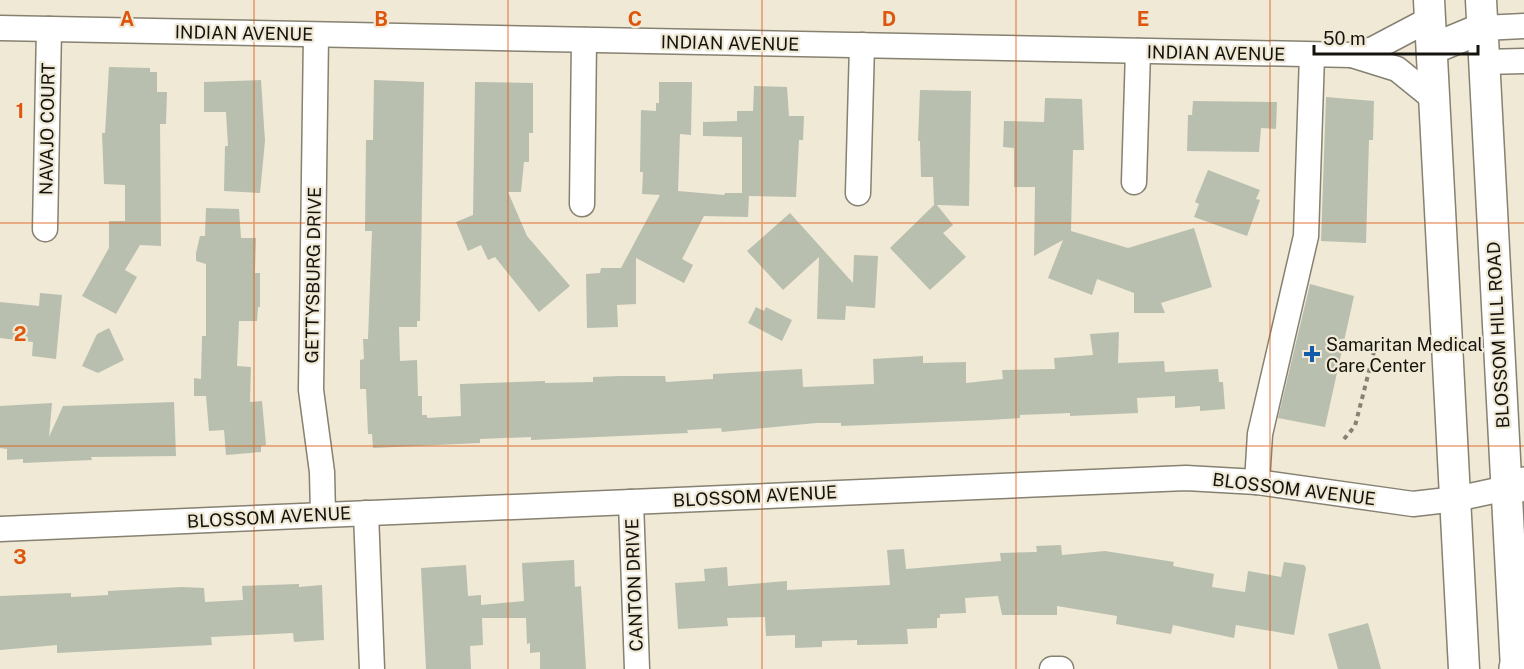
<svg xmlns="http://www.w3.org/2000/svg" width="1524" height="669" font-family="'Public Sans',sans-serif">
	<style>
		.building { fill: #b9bfae }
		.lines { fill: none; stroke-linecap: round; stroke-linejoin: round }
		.minor-casing { stroke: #868170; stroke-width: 27 }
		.major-casing { stroke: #868170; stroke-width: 33 }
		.highway-casing { stroke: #868170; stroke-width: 36 }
		.path { stroke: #858174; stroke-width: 4; stroke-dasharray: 4.5 4.5; stroke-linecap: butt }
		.minor { stroke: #fff; stroke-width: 24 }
		.major { stroke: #fff; stroke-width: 30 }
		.highway { stroke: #fff; stroke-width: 33 }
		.grid { fill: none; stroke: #dd560c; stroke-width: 1.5; stroke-opacity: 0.55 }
		.poi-dot { fill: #135bab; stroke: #efe9d6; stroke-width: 2 }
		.labels { text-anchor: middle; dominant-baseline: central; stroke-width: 4.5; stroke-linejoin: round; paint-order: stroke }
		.street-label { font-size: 18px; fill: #15130d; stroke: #efe9d6 }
		.poi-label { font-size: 18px; fill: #15130d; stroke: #efe9d6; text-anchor: start }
		.grid-label { font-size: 20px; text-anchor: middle; font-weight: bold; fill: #dd560c; stroke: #efe9d6; stroke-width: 4.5; stroke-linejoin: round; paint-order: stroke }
	</style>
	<rect width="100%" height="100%" fill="#efe9d6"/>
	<!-- building -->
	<g class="building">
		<polygon points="109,67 150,68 150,72 157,72 157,92 167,92 166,124 160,124 161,246 140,245 125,270 137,277 116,314 82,296 109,248 109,221 125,221 125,185 104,184 102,133 105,133"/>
		<polygon points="261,80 265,141 260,193 224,191 225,146 228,146 226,112 204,112 204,82"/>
		<polygon points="374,80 424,82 420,321 417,321 417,327 399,327 400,361 417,360 418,396 422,396 422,415 427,415 427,418 461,416 460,384 545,381 545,383 593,382 593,377 620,376 665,376 666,382 713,379 713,374 802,369 803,387 874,384 873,359 923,356 923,363 966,362 966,383 1003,379 1002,370 1055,369 1054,358 1093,355 1090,334 1119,332 1118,363 1164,361 1165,372 1218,369 1219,382 1223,382 1225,409 1200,411 1200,406 1175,408 1175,396 1137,398 1138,413 1070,416 1070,413 1020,415 1020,418 989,420 841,426 841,423 816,423 722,432 721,428 687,430 688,433 531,440 531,437 480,439 480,443 373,448 372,434 368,434 366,389 360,389 360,360 364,359 363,339 368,339 372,231 365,231 366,140 373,140"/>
		<polygon points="475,82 533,83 533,133 529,133 529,162 524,162 521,192 508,192 527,236 570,286 539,312 495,257 488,260 481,245 468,251 456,222 473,215"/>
		<polygon points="659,82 692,82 691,135 680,134 678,191 724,195 725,193 742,193 742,137 703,136 703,122 737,121 737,111 753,111 754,86 787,87 789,116 804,116 803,140 799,140 796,197 749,196 748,217 704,216 682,259 693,265 684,283 636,258 636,304 617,305 618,327 587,328 586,274 600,273 601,268 621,268 660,195 642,194 643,172 640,172 641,110 656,111 656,103 659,103"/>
		<polygon points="920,90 971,91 969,206 937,205 953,225 943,233 966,257 930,290 890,248 934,205 933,177 921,177 920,141 918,141"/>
		<polygon points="1326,97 1374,101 1373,140 1369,140 1366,243 1321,241"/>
		<polygon points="1045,98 1082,99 1084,150 1073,150 1071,231 1128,248 1194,228 1212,287 1161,303 1165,313 1134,313 1134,293 1097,279 1092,295 1048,278 1063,240 1034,256 1035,187 1014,187 1014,148 1003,147 1004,121 1044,122"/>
		<polygon points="1193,101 1277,102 1276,129 1261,128 1259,152 1187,151 1188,115 1192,115"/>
		<polygon points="1208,170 1260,190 1256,199 1260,200 1247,236 1194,217 1199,204 1195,202"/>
		<polygon points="206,208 239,209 241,238 256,238 255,273 260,273 260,307 258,307 257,321 239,321 237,366 251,367 250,402 262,401 266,445 261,446 261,452 226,455 224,430 209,431 206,396 194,396 194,378 201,379 202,336 206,336 206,264 196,261 196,253 200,236 205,236"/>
		<polygon points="790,213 853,283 854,255 878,256 875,308 846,306 845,320 817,319 819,257 783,290 747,251"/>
		<polygon points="1310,284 1354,296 1325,427 1278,418"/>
		<polygon points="40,293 62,295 56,359 32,356 33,342 0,338 0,302 39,306"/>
		<polygon points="756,307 764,311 766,307 792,320 782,341 748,323"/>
		<polygon points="109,328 124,360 98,373 82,366 97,334"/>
		<polygon points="174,402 176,456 91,457 92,460 23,463 23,459 7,460 7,449 0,448 0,406 52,403 49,437 63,406"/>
		<polygon points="1061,545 1062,555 1105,551 1174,562 1173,566 1214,574 1212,587 1245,592 1248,571 1281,577 1284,562 1304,565 1306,568 1294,635 1236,625 1234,638 1173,625 1171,634 1116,624 1117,616 1057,606 1057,615 1002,615 998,596 965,598 966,613 940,614 940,618 937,618 937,628 907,629 908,644 857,645 857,640 822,641 822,647 795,648 795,635 766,636 765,617 727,618 728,626 678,629 675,583 705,581 704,569 727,567 728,586 787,581 787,590 890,585 887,550 904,549 906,569 1001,561 1000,553 1037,552 1036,546"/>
		<polygon points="574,560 575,587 581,586 586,669 540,669 540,652 530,653 530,643 527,644 526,618 482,618 483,645 470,646 471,669 426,669 421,568 466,565 468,596 481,595 481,605 524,601 522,563"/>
		<polygon points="299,584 299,587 322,585 324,640 294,642 293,633 211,637 212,645 57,653 57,645 0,650 0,596 71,593 71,597 108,595 108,591 182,587 204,588 205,602 243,600 242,586"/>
		<polygon points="1368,623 1381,669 1338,669 1328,634"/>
	</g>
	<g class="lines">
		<defs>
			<g id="minor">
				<polyline points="0,28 1352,55 1373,49 1430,19"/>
				<polyline points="1483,28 1524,26"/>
				<polyline points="316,35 311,390 322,472 323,514"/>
				<polyline points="1352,55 1397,69 1434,99"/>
				<polyline points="1483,62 1524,61"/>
				<polyline points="1134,182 1138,51"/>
				<polyline points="858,193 862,45"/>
				<polyline points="582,204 584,40"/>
				<polyline points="45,229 49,29"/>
				<polyline points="1257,482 1260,434 1306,236 1312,55"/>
				<polyline points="631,502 637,669"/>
				<polyline points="366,513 372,669"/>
				<polyline points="0,529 1186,478 1257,482 1413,504 1456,499 1507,488"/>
				<polyline points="1052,669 1061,669"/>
			</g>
			<g id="major">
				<polyline points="1429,0 1464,669"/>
				<polyline points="1481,0 1516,669"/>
				<polyline points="1432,49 1483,28"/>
			</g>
			<g id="highway">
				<polyline points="1507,488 1524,484"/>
				<polyline points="1516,668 1524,656"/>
			</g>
		</defs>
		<!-- minor casing -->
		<use href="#minor" class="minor-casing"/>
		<!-- major casing -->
		<use href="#major" class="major-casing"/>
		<!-- highway casing -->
		<use href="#highway" class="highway-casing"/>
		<!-- path -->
		<polyline class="path" points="1344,439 1355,426 1377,340"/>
		<!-- minor -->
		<use href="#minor" class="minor"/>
		<!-- major -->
		<use href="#major" class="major"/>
		<!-- highway -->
		<use href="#highway" class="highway"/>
	</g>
	<!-- grid -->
	<path class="grid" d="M254,0V669M508,0V669M762,0V669M1016,0V669M1270,0V669M0,223H1524M0,446H1524"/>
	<!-- markers -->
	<path class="poi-dot" d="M1309 345h6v6h6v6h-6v6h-6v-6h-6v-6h6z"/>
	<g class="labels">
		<!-- street labels -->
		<g class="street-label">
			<text transform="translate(244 33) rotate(1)">INDIAN AVENUE</text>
			<text transform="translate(730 43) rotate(1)">INDIAN AVENUE</text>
			<text transform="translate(1216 53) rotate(1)">INDIAN AVENUE</text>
			<text transform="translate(47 129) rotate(-89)">NAVAJO COURT</text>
			<text transform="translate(313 275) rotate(-89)">GETTYSBURG DRIVE</text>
			<text transform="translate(1498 335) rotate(-93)">BLOSSOM HILL ROAD</text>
			<text transform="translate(1294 489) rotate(7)">BLOSSOM AVENUE</text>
			<text transform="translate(755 496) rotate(-3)">BLOSSOM AVENUE</text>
			<text transform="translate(269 517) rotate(-3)">BLOSSOM AVENUE</text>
			<text transform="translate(634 585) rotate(-92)">CANTON DRIVE</text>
		</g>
		<!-- poi labels -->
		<g class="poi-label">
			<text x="1326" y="344">Samaritan Medical<tspan x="1326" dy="21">Care Center</tspan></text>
		</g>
	</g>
	<g class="grid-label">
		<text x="127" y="26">A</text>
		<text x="381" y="26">B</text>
		<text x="635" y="26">C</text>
		<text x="889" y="26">D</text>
		<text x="1143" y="26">E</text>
		<text x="20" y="118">1</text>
		<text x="20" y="341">2</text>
		<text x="20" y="564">3</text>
	</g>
	<!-- scale -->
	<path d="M1314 45v9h164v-9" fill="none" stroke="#15130d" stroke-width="3"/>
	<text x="1323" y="45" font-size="18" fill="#15130d" stroke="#efe9d6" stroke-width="4.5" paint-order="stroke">50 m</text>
</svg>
